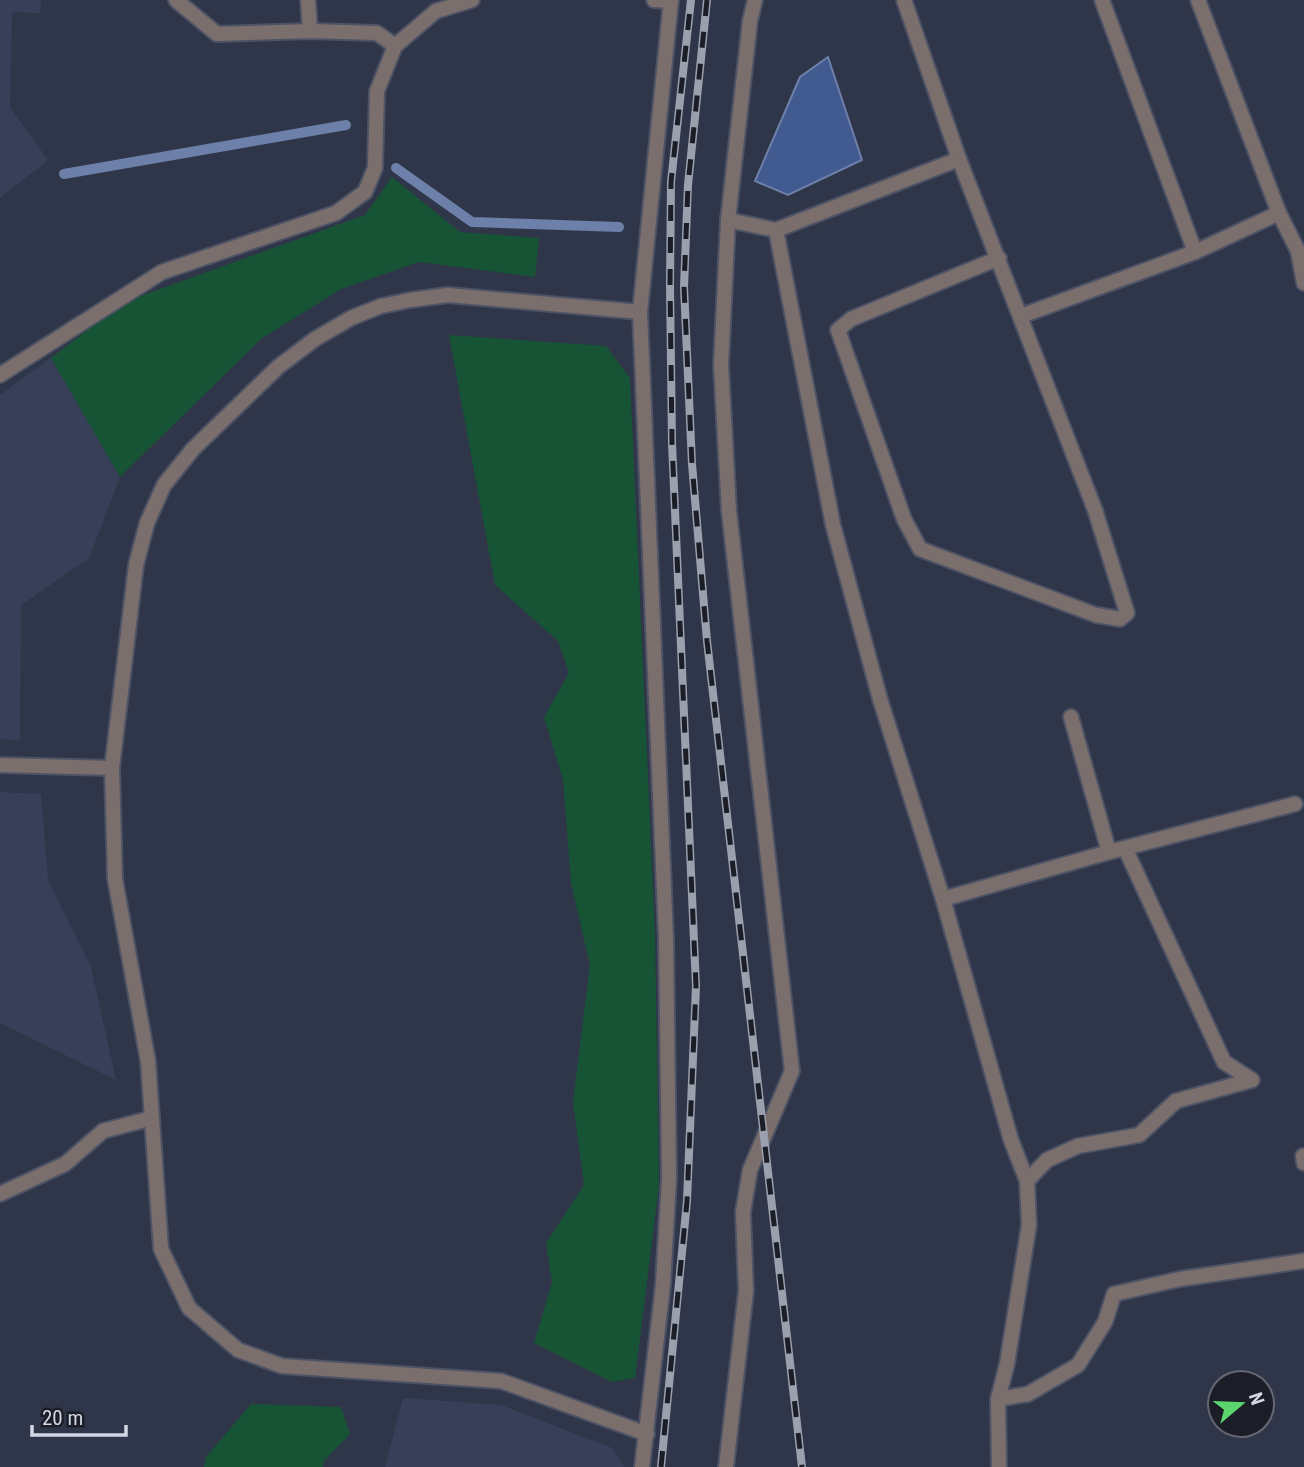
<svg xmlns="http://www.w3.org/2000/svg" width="1304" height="1467" font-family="'Roboto Condensed',sans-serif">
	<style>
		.built { fill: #384059 }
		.green { fill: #175335 }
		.water { fill: #415a90; stroke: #6d80a9; stroke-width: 2 }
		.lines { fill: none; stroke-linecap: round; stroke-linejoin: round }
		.stream { stroke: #6d80a9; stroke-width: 10 }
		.service-casing { stroke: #4d5365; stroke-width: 18 }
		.minor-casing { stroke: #4d5365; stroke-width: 18 }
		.tertiary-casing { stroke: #4d5365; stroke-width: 18 }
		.service { stroke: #7b6f6d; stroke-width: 14 }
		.minor { stroke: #7b6f6d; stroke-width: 14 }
		.tertiary { stroke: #7b6f6d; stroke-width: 14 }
		.rail-casing { stroke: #9ba0ae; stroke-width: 8 }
		.rail { stroke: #1b1e27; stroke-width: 5; stroke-dasharray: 16; stroke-linecap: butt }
	</style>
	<rect width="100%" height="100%" fill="#303649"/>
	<!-- built -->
	<g class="built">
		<polygon points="0,0 41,0 40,13 12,12 10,108 48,160 0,198"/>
		<polygon points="51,358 120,477 89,558 21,605 20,740 0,739 0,395"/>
		<polygon points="0,792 41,794 48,880 91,967 116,1080 0,1023"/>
		<polygon points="403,1398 501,1405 612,1448 624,1467 385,1467"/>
	</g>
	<!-- green -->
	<g class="green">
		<polygon points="392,177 460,232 539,238 535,277 419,262 341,289 261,339 120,477 51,358 124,302 365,215"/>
		<polygon points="449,335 606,346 630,378 655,933 659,1185 635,1378 612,1382 534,1343 552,1282 546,1243 584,1185 573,1102 590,965 571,883 563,780 544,717 569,673 558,641 495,585"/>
		<polygon points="251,1404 341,1407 350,1434 324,1461 323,1467 204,1467 206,1457"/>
	</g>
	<!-- water -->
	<polygon class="water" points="828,57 862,160 788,195 755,181 800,77"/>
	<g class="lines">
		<!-- stream -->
		<g class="stream">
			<polyline points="396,168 472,222 619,227"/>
			<polyline points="64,174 346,125"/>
		</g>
		<defs>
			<g id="service">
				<polyline points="1279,213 1298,251 1304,283"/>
				<polyline points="1071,717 1109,852"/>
				<polyline points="1303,1156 1304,1163"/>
				<polyline points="998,1399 1028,1394 1078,1365 1105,1322 1114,1294 1180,1279 1304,1261"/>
			</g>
			<g id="minor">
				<polyline points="176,0 217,34 310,31 377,33 395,46"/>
				<polyline points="308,0 310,31"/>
				<polyline points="654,0 671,1"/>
				<polyline points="904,0 959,159 1095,510 1127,613 1120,619 1096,615 920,549 904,519 838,330 851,319 999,258"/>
				<polyline points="1102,0 1195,252"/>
				<polyline points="728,220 776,230 959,159"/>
				<polyline points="776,230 833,525 880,699 943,899 1011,1140 1027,1181 1029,1225 1007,1364 998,1399 999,1467"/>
				<polyline points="1021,316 1195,252 1279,213 1198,0"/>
				<polyline points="0,375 162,272 336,213 365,192 375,168 377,91 395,46 436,11 472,0"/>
				<polyline points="943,899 1109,852 1295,804"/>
				<polyline points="1027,1181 1047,1160 1078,1146 1139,1135 1176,1101 1252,1080 1224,1062 1125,848"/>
				<polyline points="0,1194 65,1164 103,1131 152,1118"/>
				<polyline points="642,1467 663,1285 669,1178 666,938 640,312 671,0"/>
				<polyline points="726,1467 746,1291 743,1212 750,1170 792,1071 729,511 721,365 728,220 750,21 755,0"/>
			</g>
			<g id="tertiary">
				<polyline points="640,312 448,295 410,300 381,306 351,318 315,339 278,367 193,449 164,485 147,523 136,565 112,768 115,879 148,1061 161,1249 189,1308 238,1350 282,1366 501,1381 647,1434"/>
				<polyline points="0,765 112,768"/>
			</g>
		</defs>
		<!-- service casing -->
		<use href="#service" class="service-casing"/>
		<!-- minor casing -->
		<use href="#minor" class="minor-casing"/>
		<!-- tertiary casing -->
		<use href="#tertiary" class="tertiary-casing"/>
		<!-- service -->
		<use href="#service" class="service"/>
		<!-- minor -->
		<use href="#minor" class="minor"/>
		<!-- tertiary -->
		<use href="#tertiary" class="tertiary"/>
		<defs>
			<g id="rail">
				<polyline points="707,0 688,185 684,287 692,464 707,641 802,1467"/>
				<polyline points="661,1467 687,1201 696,986 672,443 670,285 671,182 691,0"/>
			</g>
		</defs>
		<!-- rail casing -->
		<use href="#rail" class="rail-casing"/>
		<!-- rail -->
		<use href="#rail" class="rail"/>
	</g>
	<!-- north arrow -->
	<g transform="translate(1241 1404) rotate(71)"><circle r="33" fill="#1b1e27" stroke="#656872" stroke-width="2"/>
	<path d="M0-5L12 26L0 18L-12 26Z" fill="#5bd56e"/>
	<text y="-10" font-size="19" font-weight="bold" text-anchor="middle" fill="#d3d7e3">N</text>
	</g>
	<!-- scale -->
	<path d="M32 1425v10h94v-10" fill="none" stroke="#d3d7e3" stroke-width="3.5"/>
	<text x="42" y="1425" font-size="21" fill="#d3d7e3" stroke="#1b1e27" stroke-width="5" paint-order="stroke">20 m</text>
</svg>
